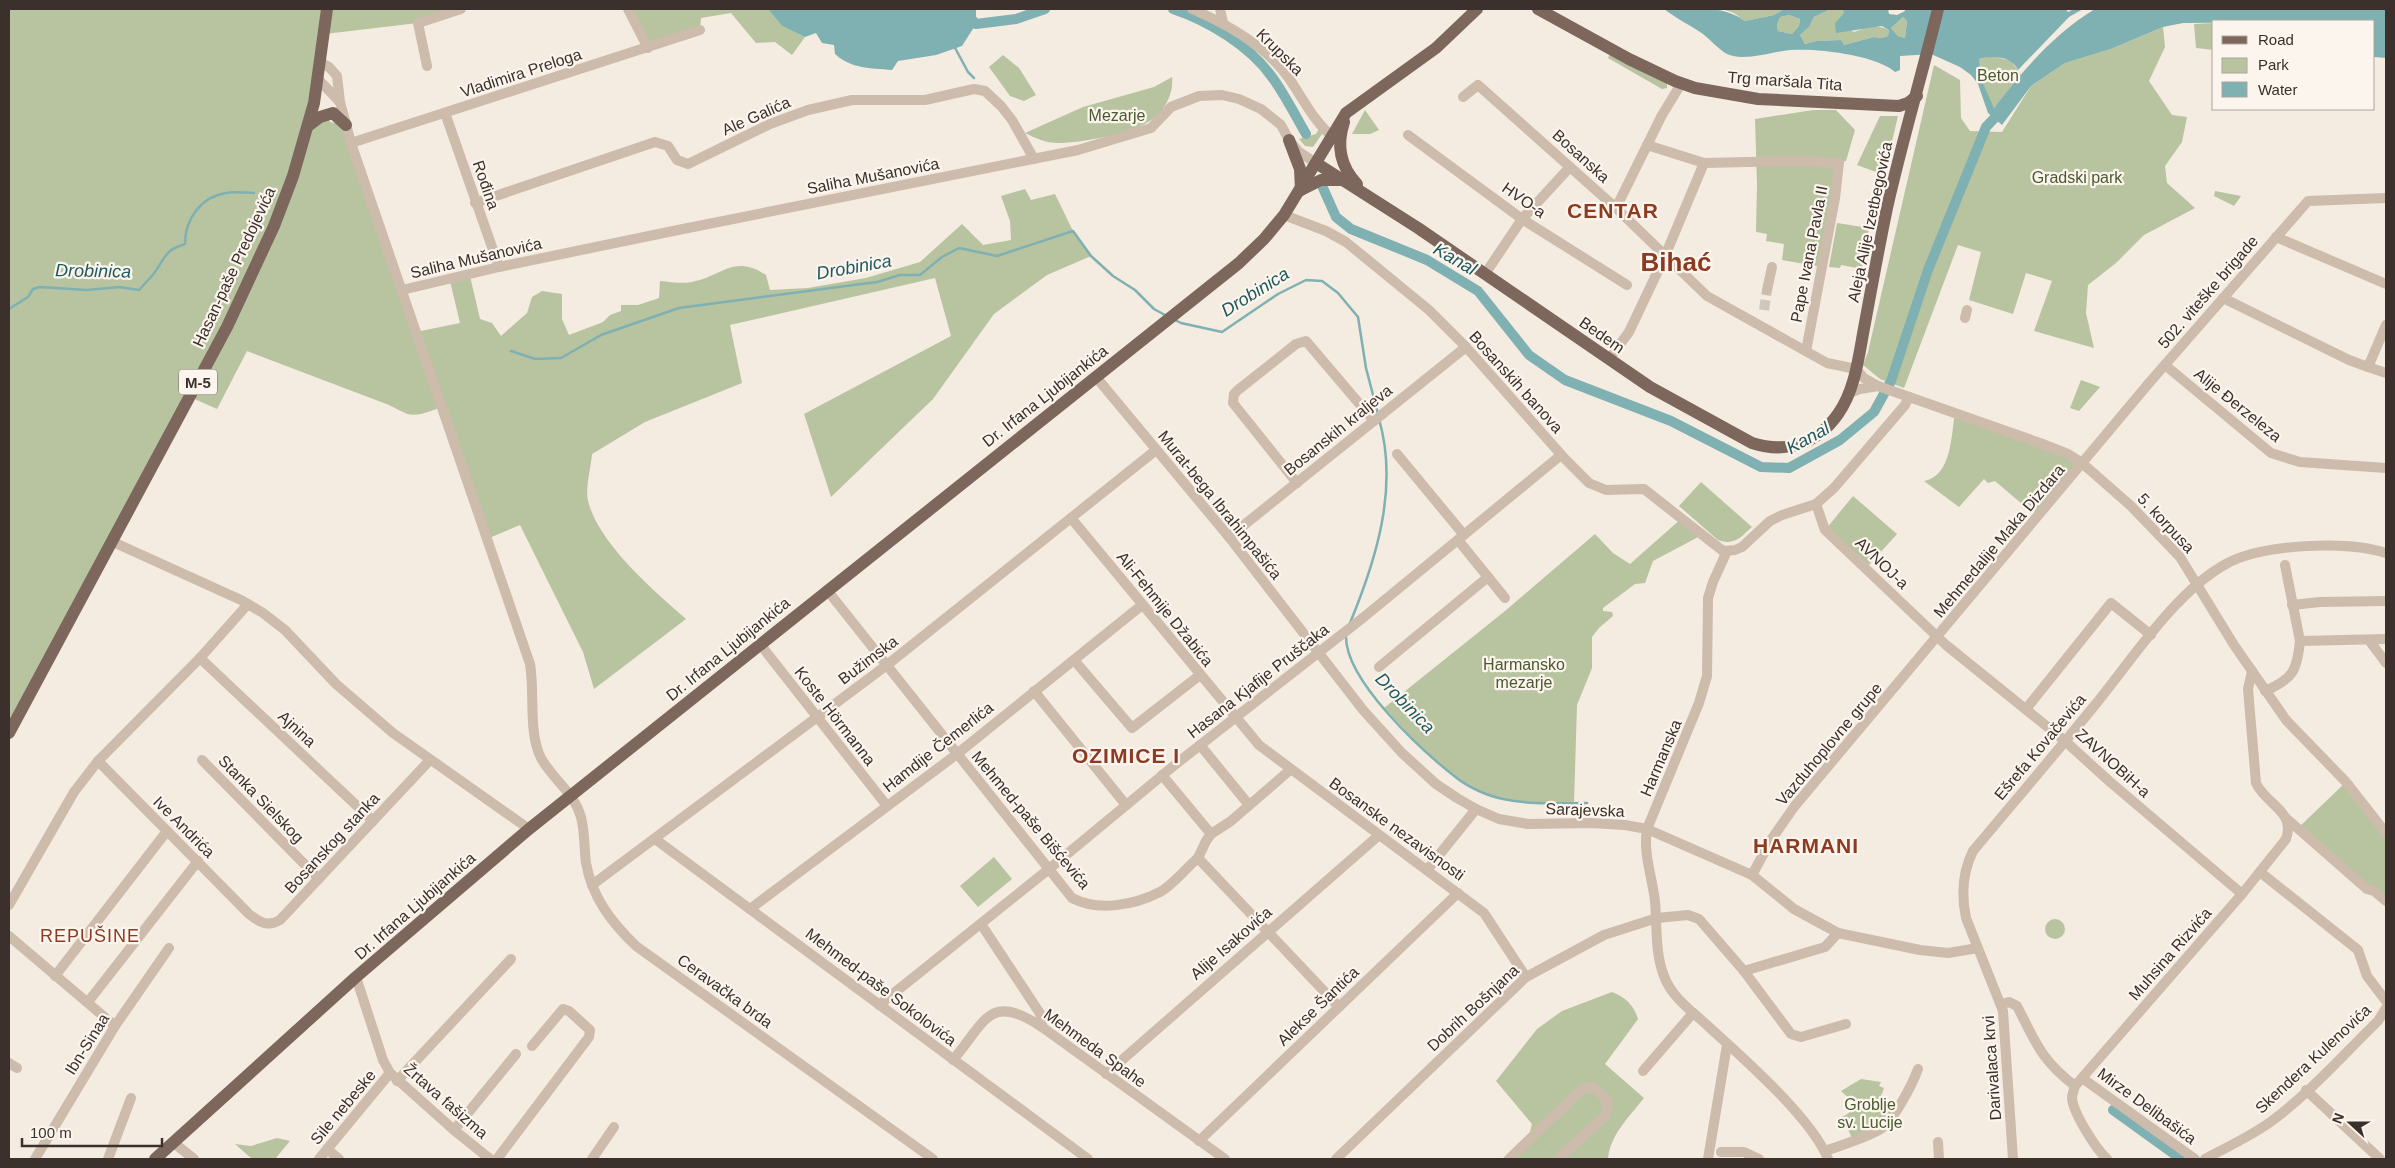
<svg xmlns="http://www.w3.org/2000/svg" width="2395" height="1168" font-family="Helvetica,sans-serif">
	<style>
		.green { fill: #b8c4a0 }
		.water { fill: #7fb0b2; fill-rule: evenodd }
		.lines { fill: none; stroke-linecap: round; stroke-linejoin: round }
		.stream { stroke: #7fb0b2; stroke-width: 2.5 }
		.canal { stroke: #7fb0b2; stroke-width: 10 }
		.minor-tunnel { stroke: #cfc6bd; stroke-width: 10; stroke-dasharray: 10 5; stroke-linecap: butt }
		.minor { stroke: #cdbbac; stroke-width: 10 }
		.major { stroke: #7d675c; stroke-width: 12 }
		.labels { text-anchor: middle; dominant-baseline: central; stroke-width: 4.5; stroke-linejoin: round; paint-order: stroke }
		.shield { fill: #fbf5ee; stroke: #756b66; stroke-width: 1 }
		.shield-label { font-size: 15px; font-weight: bold; fill: #3b302b }
		.street-label { font-size: 16px; fill: #3b302b; stroke: #fbf5ee }
		.park-label { font-size: 16px; fill: #4a5a2e; stroke: #fbf5ee }
		.water-label { font-size: 18px; font-style: italic; fill: #1f5a5e; stroke: #fbf5ee }
		.neighbourhood-label { font-size: 18px; letter-spacing: 1px; fill: #8c3b22; stroke: #fbf5ee }
		.district-label { font-size: 21px; font-weight: bold; letter-spacing: 1px; fill: #8c3b22; stroke: #fbf5ee }
		.town-label { font-size: 26px; font-weight: bold; fill: #8c3b22; stroke: #fbf5ee }
	</style>
	<rect width="100%" height="100%" fill="#f4ebe1"/>
	<!-- green -->
	<g class="green">
		<path d="M9,9H461L418,23L325,34L308,125L328,119L330,122L346,125L416,332L460,323L450,281L470,276L480,319L492,323L501,336L527,313L532,297L542,291L562,294V319L569,335L603,322L610,315L621,311V305H638L659,298L660,281C671,282 681,284 692,282C723,276 733,254 766,275L770,290L808,288L866,278L920,262L962,224L983,245L1011,240L1010,221L1001,196L1025,189L1031,200L1055,194L1073,231L1091,256L1047,275L994,314L933,399L831,497L804,414L951,336L935,278L730,325L742,383L645,422L592,454C591,468 585,488 588,501C599,544 654,591 686,619L594,689L583,652L520,525L487,539L442,407C429,411 415,419 403,412C394,408 391,405 381,402L247,351L217,409L190,397L9,733Z"/>
		<polygon points="628,9 768,9 782,26 805,37 792,55 775,42 756,43 731,13 701,18 700,30 648,48"/>
		<polygon points="1722,9 1784,9 1774,15 1745,21 1734,13"/>
		<path d="M1831,9H1843L1845,13L1835,23L1854,32C1866,27 1878,24 1889,30L1888,36L1882,38L1874,37L1844,45L1841,40L1816,41L1805,44L1800,35L1809,27L1814,17Z"/>
		<polygon points="1789,15 1800,19 1799,26 1792,34 1778,31 1777,25 1780,17"/>
		<polygon points="1903,17 1907,21 1905,38 1898,36 1891,28"/>
		<polygon points="2214,23 2214,50 2196,48 2194,24"/>
		<polygon points="2163,27 2165,47 2149,81 2172,115 2187,117 2182,142 2165,166 2167,183 2195,208 2144,235 2116,263 2088,285 2086,313 2094,348 2034,331 2052,281 2026,273 2013,314 1969,300 1981,252 1958,245 1904,388 1880,379 1863,365 1868,352 1934,65 1960,80 1961,118 1970,131 2002,132 2031,86 2065,63 2111,49"/>
		<polygon points="1610,54 1667,83 1667,88 1662,89 1608,58"/>
		<polygon points="1003,55 1019,68 1036,95 1024,101 1010,96 989,67"/>
		<path d="M1993,56L2011,61L2021,74L1994,108C1983,94 1979,76 1979,59Z"/>
		<path d="M1172,77C1174,94 1164,113 1148,122C1129,134 1081,143 1058,143C1046,143 1035,138 1025,133L1083,107L1154,87Z"/>
		<polygon points="1365,110 1379,130 1370,134 1352,134"/>
		<polygon points="1813,110 1836,110 1855,130 1846,161 1839,163 1822,267 1782,260 1784,244 1766,241 1767,234 1756,232 1757,184 1755,119"/>
		<polygon points="1880,116 1898,116 1884,175 1857,165"/>
		<polygon points="1320,127 1322,134 1313,147 1305,146 1299,139 1316,134"/>
		<polygon points="2215,191 2241,196 2234,206 2214,196"/>
		<polygon points="1837,223 1869,228 1862,269 1841,265 1840,268 1829,267"/>
		<polygon points="2081,380 2100,387 2079,411 2070,408"/>
		<path d="M1955,413L2082,463L2041,513L2029,510L1995,481L1988,483L1984,479L1959,507L1924,481C1952,476 1951,435 1955,413Z"/>
		<path d="M1701,482L1752,527C1741,537 1734,546 1718,540L1679,506Z"/>
		<polygon points="1853,496 1897,534 1868,566 1826,529"/>
		<path d="M1682,518L1702,535L1653,561L1645,583L1635,584L1603,608V611L1612,612L1613,616L1599,628L1592,637V668L1577,705L1574,803C1551,804 1524,805 1501,799C1452,786 1418,743 1384,708L1505,611L1595,534L1613,553L1630,564Z"/>
		<polygon points="2346,782 2386,833 2386,907 2362,884 2296,830"/>
		<polygon points="994,857 1012,879 978,907 960,886"/>
		<circle cx="2055" cy="929" r="10"/>
		<path d="M1612,992C1625,997 1634,1005 1638,1019L1605,1064L1644,1098C1629,1117 1610,1135 1608,1159H1502L1528,1140L1532,1124L1496,1081L1537,1029L1562,1011Z"/>
		<polygon points="1861,1079 1881,1082 1879,1086 1884,1088 1881,1096 1897,1108 1892,1116 1853,1140 1842,1117 1849,1113 1853,1102 1841,1091"/>
		<polygon points="277,1138 290,1141 275,1159 252,1159 235,1144 251,1146"/>
	</g>
	<!-- water -->
	<g class="water">
		<path d="M768,9H976V24L962,46L936,55L898,61L892,70C870,68 852,69 835,54L834,45L822,43L816,33L805,37L782,26Z"/>
		<path d="M1664,9C1693,9 1721,4 1745,21L1774,15L1784,9H1831L1814,17L1809,27L1800,35L1805,44L1816,41L1841,40L1844,45L1874,37L1882,38L1888,36L1889,30L1882,26L1836,33L1835,23L1844,13L1843,9H1888L1889,14L1897,15L1905,11V9H2066L2068,12L2074,9H2083L2069,17L2018,70C2012,56 1992,55 1979,59L1981,79L1994,108C2022,71 2055,33 2095,9H2386V58L2374,57V21L2183,23L2163,27L2111,49L2065,63L2031,86L2002,125L1988,113L1978,84L1971,75L1960,67L1931,54L1900,56V70L1895,72C1877,55 1816,48 1791,50C1773,51 1744,62 1727,54C1718,49 1711,40 1703,34C1690,25 1677,19 1664,9ZM1789,15L1800,19L1799,26L1792,34L1778,31L1777,25L1780,17ZM1903,17L1907,21L1905,38L1898,36L1891,28Z"/>
	</g>
	<g class="lines">
		<!-- stream -->
		<g class="stream">
			<polyline points="954,46 968,72 974,78"/>
			<path d="M9,309L28,297L33,289L40,287L87,290L119,287L139,290C145,283 153,276 157,269C167,253 167,250 185,244C185,220 200,197 226,193C234,191 245,193 254,193"/>
			<polyline points="1175,320 1181,323 1222,332 1278,294 1306,280 1322,281 1338,293 1358,317 1366,368 1378,414"/>
			<polyline points="511,351 535,359 561,358 601,335 679,308 877,282 900,275 920,275 942,257 959,248 997,256 1073,231 1091,256 1113,276 1135,290 1154,309 1165,315"/>
			<path d="M1350,623C1376,560 1399,488 1379,419"/>
			<path d="M1346,635C1344,680 1423,752 1458,779C1470,788 1488,796 1503,799C1530,805 1559,803 1587,803"/>
		</g>
		<!-- canal -->
		<g class="canal">
			<polyline points="962,9 976,24 1016,19 1045,9"/>
			<path d="M1173,9C1209,21 1250,46 1272,77C1285,95 1295,115 1306,134"/>
			<polyline points="1323,188 1336,217 1351,229 1427,260 1478,291 1529,355 1565,380 1671,421 1761,467 1789,468 1840,440 1874,412 1891,381 1928,270 1986,127 2003,109"/>
			<polyline points="2113,1110 2181,1159"/>
		</g>
		<!-- minor-tunnel -->
		<polyline class="minor-tunnel" points="1764,310 1767,290"/>
		<!-- minor -->
		<g class="minor">
			<polyline points="628,9 648,48"/>
			<path d="M1192,9C1227,24 1265,45 1288,77C1303,98 1315,125 1337,140"/>
			<polyline points="1220,9 1223,22"/>
			<path d="M321,63L329,67L337,76L340,102L351,143L530,664C535,692 528,733 541,758C553,780 574,792 581,817C585,832 584,848 586,863C592,897 611,922 636,946L933,1159"/>
			<polyline points="427,66 418,23 461,9"/>
			<polyline points="318,79 339,101"/>
			<polyline points="1463,97 1478,85 1616,208 1707,296 1827,363 1856,369 1864,378 1878,386 2040,443 2068,454 2082,463 2131,506 2180,557 2234,645 2286,720 2346,782 2386,833"/>
			<polyline points="445,113 499,267"/>
			<polyline points="1408,135 1522,219 1627,285"/>
			<polyline points="351,143 700,30"/>
			<polyline points="1647,145 1704,163 1797,161 1839,163 1835,198 1806,351"/>
			<polyline points="475,203 655,142 668,146 677,160 688,164 770,124 808,110 852,100 925,100 974,89 985,91 1001,106 1012,120 1034,159"/>
			<polyline points="1616,208 1662,115 1681,84"/>
			<polyline points="1284,215 1326,231 1346,242 1429,310 1466,347 1565,459 1589,483 1606,490 1644,489 1723,551 1735,550 1742,547 1770,521 1782,515 1816,504 1834,488 1905,405 1909,397"/>
			<polyline points="2276,237 2386,284"/>
			<polyline points="1485,274 1522,219 1570,167"/>
			<polyline points="402,290 499,267 678,230 1078,150 1151,128 1171,107 1199,96 1222,95 1239,99 1261,109 1281,125 1289,140 1299,152 1316,163"/>
			<polyline points="1767,290 1772,267"/>
			<polyline points="2223,298 2349,360 2368,367 2386,325"/>
			<polyline points="1965,318 1967,310"/>
			<polyline points="1609,359 1629,332 1665,256 1704,163"/>
			<polyline points="2165,365 2271,453 2300,462 2386,468"/>
			<polyline points="2368,367 2386,373"/>
			<polyline points="1096,377 1229,537 1363,710 1402,753 1436,784 1457,798 1476,809 1499,819 1528,824 1591,823 1625,825 1647,829 1752,875 1794,909 1838,933 1920,950 1948,953 1978,948"/>
			<polyline points="1848,394 1860,389 1878,386"/>
			<polyline points="1397,454 1464,535"/>
			<polyline points="1297,483 1233,403 1234,394 1238,390 1296,344 1306,341 1374,421"/>
			<polyline points="1816,504 1825,530 1946,645 2065,741 2109,781 2242,894"/>
			<polyline points="1071,518 1259,745 1484,913 1526,977"/>
			<polyline points="1229,537 1466,347"/>
			<polyline points="1458,540 1505,598"/>
			<polyline points="113,542 241,600 263,613 285,630 336,684 393,733 529,829"/>
			<path d="M1727,551L1713,582L1708,598L1707,676L1699,703L1647,829C1643,854 1652,876 1655,901C1657,925 1655,954 1664,976C1672,998 1692,1011 1709,1027C1743,1058 1812,1118 1828,1159"/>
			<path d="M827,590L1072,898C1099,912 1134,905 1160,892C1173,885 1186,868 1198,858L1339,1007"/>
			<polyline points="2292,605 2320,602 2386,601"/>
			<polyline points="2369,640 2386,663"/>
			<polyline points="2300,641 2386,639"/>
			<polyline points="760,644 887,806"/>
			<polyline points="200,658 373,821"/>
			<polyline points="1074,660 1132,728 1200,675"/>
			<polyline points="1379,667 1488,577"/>
			<polyline points="1034,691 1126,805"/>
			<path d="M2265,691C2293,679 2297,671 2300,641L2285,565"/>
			<polyline points="2026,709 2111,603 2151,635"/>
			<polyline points="1200,745 1249,805"/>
			<polyline points="202,760 319,879"/>
			<path d="M98,761L249,914C260,923 268,927 280,920L429,761"/>
			<polyline points="1162,775 1211,834"/>
			<polyline points="2287,819 2367,889 2374,891 2386,901"/>
			<polyline points="655,839 1088,1159"/>
			<polyline points="1198,858 1206,841 1211,834 1231,821 1290,770"/>
			<polyline points="1427,870 1476,809"/>
			<polyline points="2260,872 2358,950 2367,976 2386,1001"/>
			<polyline points="1752,875 1771,840 1794,807 2149,383 2308,201 2386,198"/>
			<polyline points="592,885 887,665 1156,450"/>
			<polyline points="9,905 74,792 98,761 200,658 248,604"/>
			<polyline points="750,909 957,754 1142,605"/>
			<polyline points="981,924 1041,1015 1042,1027"/>
			<polyline points="9,936 115,1026"/>
			<polyline points="1744,971 1825,947 1838,933"/>
			<polyline points="55,976 167,831"/>
			<polyline points="356,977 383,1060 390,1073 454,1130 490,1159"/>
			<polyline points="88,1002 198,861"/>
			<path d="M2002,1004L2009,1002L2017,1006C2036,1043 2041,1060 2075,1086"/>
			<polyline points="879,1005 1049,869 1176,764 1364,617 1561,455"/>
			<path d="M953,1060C986,1021 989,992 1042,1027L1225,1159"/>
			<polyline points="9,1063 17,1068"/>
			<polyline points="1643,1071 1693,1013"/>
			<polyline points="1106,1074 1378,836"/>
			<polyline points="2082,1078 2195,1159"/>
			<polyline points="397,1081 511,959"/>
			<polyline points="2306,1090 2380,1159"/>
			<polyline points="454,1130 516,1054"/>
			<polyline points="1199,1141 1458,893"/>
			<polyline points="1938,1142 1939,1159"/>
			<polyline points="174,1143 194,1159"/>
			<polyline points="327,1149 339,1159"/>
			<path d="M1825,1151C1837,1147 1873,1135 1882,1128C1895,1118 1912,1085 1918,1069"/>
			<polyline points="1721,1152 1744,1152 1759,1159"/>
			<polyline points="35,1159 115,1026 169,948"/>
			<polyline points="108,1159 131,1098"/>
			<polyline points="319,1159 390,1073"/>
			<polyline points="497,1159 589,1037 590,1030 569,1011 563,1009 532,1046"/>
			<polyline points="592,1159 614,1127"/>
			<polyline points="1336,1159 1526,977 1604,935 1657,918 1688,915 1699,919 1744,971 1791,1034 1801,1037 1846,1024"/>
			<polyline points="1509,1159 1582,1089 1594,1087 1608,1102 1605,1116 1558,1159"/>
			<polyline points="1708,1159 1727,1045"/>
			<path d="M2013,1159L2003,1011L1966,918C1961,894 1962,873 1973,851C2014,802 2055,754 2095,705C2131,661 2176,591 2226,564C2262,544 2348,540 2386,553"/>
			<path d="M2107,1159C2096,1149 2073,1113 2072,1098C2072,1094 2074,1090 2075,1086L2242,894L2286,839C2296,811 2266,805 2256,783L2248,689L2252,671"/>
			<path d="M2205,1159C2227,1147 2249,1137 2269,1123C2309,1094 2343,1055 2378,1021L2386,1008"/>
		</g>
		<!-- major -->
		<g class="major">
			<polyline points="1538,9 1629,59 1675,81 1695,88 1758,99 1899,106 1908,103 1917,96"/>
			<path d="M1344,122C1336,146 1340,166 1357,184"/>
			<polyline points="308,126 320,117 333,113 346,125"/>
			<polyline points="1289,140 1300,169 1301,190"/>
			<path d="M1316,163L1418,228L1650,387L1752,443C1786,454 1817,444 1838,414C1856,389 1859,353 1865,323C1872,285 1879,246 1887,208C1902,141 1922,75 1938,9"/>
			<polyline points="1301,190 1321,180 1343,180"/>
			<polyline points="9,733 227,327 274,226 293,176 314,103 327,9"/>
			<polyline points="155,1159 356,977 529,829 1239,263 1264,239 1284,215 1346,113 1436,48 1477,9"/>
		</g>
	</g>
	<g class="labels">
		<!-- shield labels -->
		<rect class="shield" x="179" y="369.5" width="38" height="25" rx="4"/>
		<g class="shield-label">
			<text x="198" y="382">M-5</text>
		</g>
		<!-- street labels -->
		<g class="street-label">
			<text transform="translate(1280 52) rotate(45)">Krupska</text>
			<text transform="translate(521 73) rotate(-18)">Vladimira Preloga</text>
			<text transform="translate(1785 81) rotate(4)">Trg maršala Tita</text>
			<text transform="translate(756 116) rotate(-24)">Ale Galića</text>
			<text transform="translate(1581 156) rotate(42)">Bosanska</text>
			<text transform="translate(873 176) rotate(-11)">Saliha Mušanovića</text>
			<text transform="translate(486 185) rotate(71)">Rođina</text>
			<text transform="translate(1524 200) rotate(35)">HVO-a</text>
			<text transform="translate(1870 222) rotate(-78)">Aleja Alije Izetbegovića</text>
			<text transform="translate(1809 254) rotate(-79)">Pape Ivana Pavla II</text>
			<text transform="translate(476 258) rotate(-13)">Saliha Mušanovića</text>
			<text transform="translate(234 267) rotate(-65)">Hasan-paše Predojevića</text>
			<text transform="translate(2208 292) rotate(-49)">502. viteške brigade</text>
			<text transform="translate(1602 335) rotate(35)">Bedem</text>
			<text transform="translate(1516 382) rotate(48)">Bosanskih banova</text>
			<text transform="translate(1045 396) rotate(-38)">Dr. Irfana Ljubijankića</text>
			<text transform="translate(2238 405) rotate(39)">Alije Đerzeleza</text>
			<text transform="translate(1338 430) rotate(-39)">Bosanskih kraljeva</text>
			<text transform="translate(1220 505) rotate(51)">Murat-bega Ibrahimpašića</text>
			<text transform="translate(2166 523) rotate(47)">5. korpusa</text>
			<text transform="translate(1999 541) rotate(-50)">Mehmedalije Maka Dizdara</text>
			<text transform="translate(1882 563) rotate(44)">AVNOJ-a</text>
			<text transform="translate(1165 609) rotate(51)">Ali-Fehmije Džabića</text>
			<text transform="translate(728 649) rotate(-39)">Dr. Irfana Ljubijankića</text>
			<text transform="translate(868 660) rotate(-37)">Bužimska</text>
			<text transform="translate(1258 681) rotate(-38)">Hasana Kjafije Pruščaka</text>
			<text transform="translate(835 716) rotate(52)">Koste Hörmanna</text>
			<text transform="translate(297 729) rotate(43)">Ajnina</text>
			<text transform="translate(1829 744) rotate(-50)">Vazduhoplovne grupe</text>
			<text transform="translate(938 747) rotate(-38)">Hamdije Čemerlića</text>
			<text transform="translate(2040 747) rotate(-50)">Ešrefa Kovačevića</text>
			<text transform="translate(1661 758) rotate(-67)">Harmanska</text>
			<text transform="translate(2113 763) rotate(42)">ZAVNOBiH-a</text>
			<text transform="translate(261 799) rotate(46)">Stanka Sielskog</text>
			<text transform="translate(1585 810) rotate(2)">Sarajevska</text>
			<text transform="translate(1031 820) rotate(50)">Mehmed-paše Bišćevića</text>
			<text transform="translate(184 827) rotate(45)">Ive Andrića</text>
			<text transform="translate(1397 829) rotate(36)">Bosanske nezavisnosti</text>
			<text transform="translate(332 843) rotate(-47)">Bosanskog stanka</text>
			<text transform="translate(415 906) rotate(-41)">Dr. Irfana Ljubijankića</text>
			<text transform="translate(1231 943) rotate(-41)">Alije Isakovića</text>
			<text transform="translate(2170 954) rotate(-49)">Muhsina Rizvića</text>
			<text transform="translate(881 987) rotate(37)">Mehmed-paše Sokolovića</text>
			<text transform="translate(725 991) rotate(36)">Ceravačka brda</text>
			<text transform="translate(1318 1006) rotate(-44)">Alekse Šantića</text>
			<text transform="translate(1473 1008) rotate(-43)">Dobrih Bošnjana</text>
			<text transform="translate(87 1044) rotate(-58)">Ibn-Sinaa</text>
			<text transform="translate(1095 1048) rotate(36)">Mehmeda Spahe</text>
			<text transform="translate(2313 1059) rotate(-43)">Skendera Kulenovića</text>
			<text transform="translate(1992 1068) rotate(-94)">Darivalaca krvi</text>
			<text transform="translate(446 1101) rotate(41)">Žrtava fašizma</text>
			<text transform="translate(2147 1106) rotate(36)">Mirze Delibašića</text>
			<text transform="translate(343 1107) rotate(-50)">Sile nebeske</text>
		</g>
		<!-- park labels -->
		<g class="park-label">
			<text x="1998" y="75">Beton</text>
			<text x="1117" y="115">Mezarje</text>
			<text x="2077" y="177">Gradski park</text>
			<text x="1524" y="664">Harmansko<tspan x="1524" dy="18">mezarje</tspan></text>
			<text x="1870" y="1104">Groblje<tspan x="1870" dy="18">sv. Lucije</tspan></text>
		</g>
		<!-- water labels -->
		<g class="water-label">
			<text transform="translate(1455 259) rotate(30)">Kanal</text>
			<text transform="translate(854 267) rotate(-10)">Drobinica</text>
			<text transform="translate(93 271) rotate(1)">Drobinica</text>
			<text transform="translate(1255 292) rotate(-32)">Drobinica</text>
			<text transform="translate(1808 438) rotate(-29)">Kanal</text>
			<text transform="translate(1405 703) rotate(46)">Drobinica</text>
		</g>
		<!-- neighbourhood labels -->
		<g class="neighbourhood-label">
			<text x="90" y="936">REPUŠINE</text>
		</g>
		<!-- district labels -->
		<g class="district-label">
			<text x="1613" y="210">CENTAR</text>
			<text x="1126" y="755">OZIMICE I</text>
			<text x="1806" y="845">HARMANI</text>
		</g>
		<!-- town labels -->
		<g class="town-label">
			<text x="1676" y="262">Bihać</text>
		</g>
	</g>
	<!-- border -->
	<rect width="2395" height="1168" fill="none" stroke="#3b302b" stroke-width="20"/>
	<!-- legend -->
	<rect x="2212" y="20" width="162" height="90" fill="#fbf5ee" stroke="#aea6a0"/>
	<rect x="2222" y="36" width="25" height="8" fill="#7d675c" stroke="#aea6a0"/>
	<text x="2258" y="45" font-size="15" fill="#3b302b">Road</text>
	<rect x="2222" y="58" width="25" height="15" fill="#b8c4a0" stroke="#aea6a0"/>
	<text x="2258" y="70" font-size="15" fill="#3b302b">Park</text>
	<rect x="2222" y="82" width="25" height="15" fill="#7fb0b2" stroke="#aea6a0"/>
	<text x="2258" y="95" font-size="15" fill="#3b302b">Water</text>
	<!-- north arrow -->
	<g transform="translate(2350 1123) rotate(291)" stroke="#fbf5ee" stroke-width="4" paint-order="stroke">
	<path d="M0-4L9 19L0 12L-9 19Z" fill="#3b302b"/>
	<text y="-8" font-size="14" font-weight="bold" text-anchor="middle" fill="#3b302b">N</text>
	</g>
	<!-- scale -->
	<path d="M22 1138v8h140v-8" fill="none" stroke="#3b302b" stroke-width="2.5"/>
	<text x="30" y="1138" font-size="15" fill="#3b302b" stroke="#fbf5ee" stroke-width="4" paint-order="stroke">100 m</text>
</svg>
